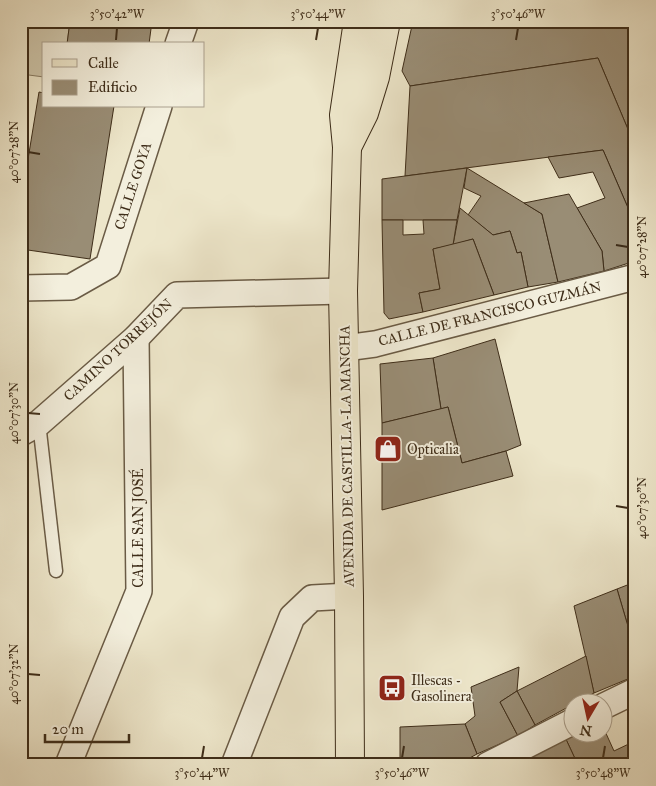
<svg xmlns="http://www.w3.org/2000/svg" width="656" height="786" font-family="'IM FELL Great Primer',serif">
	<style>
		.green { fill: #cfc7ac; stroke: #867a62 }
		.building { fill: #998d75; stroke: #3e2d19 }
		.lines { fill: none; stroke-linecap: round; stroke-linejoin: round }
		.service-casing { stroke: #6a5b45; stroke-width: 15 }
		.minor-casing { stroke: #6a5b45; stroke-width: 28 }
		.primary-casing { stroke: #3e2d19; stroke-width: 30 }
		.service { stroke: #f3efdd; stroke-width: 12 }
		.minor { stroke: #f3efdd; stroke-width: 25 }
		.primary { stroke: #ede6ca; stroke-width: 28 }
		.ticks { fill: none; stroke: #3e2d19; stroke-width: 2 }
		.labels { text-anchor: middle; dominant-baseline: central; stroke-width: 4; stroke-linejoin: round; paint-order: stroke }
		.street-label { font-size: 14px; fill: #3e2d19; stroke: #f3efdd }
		.poi-label { font-size: 14px; fill: #3e2d19; stroke: #f3efdd; text-anchor: start }
		.neatline { fill: none; stroke: #3e2d19; stroke-width: 2 }
		.ticks-label { font-size: 12px; text-anchor: middle; fill: #3e2d19 }
	</style>
	<rect width="100%" height="100%" fill="#ede6ca"/>
	<filter id="stains"><feTurbulence type="fractalNoise" baseFrequency=".004" numOctaves="4"/><feColorMatrix values="0 0 0 0 .2 0 0 0 0 .09 0 0 0 0 .02 0 0 0 .5 -.17"/></filter>
	<radialGradient id="worn" r=".72"><stop offset=".6" stop-color="#630" stop-opacity="0"/><stop offset="1" stop-color="#630" stop-opacity=".3"/></radialGradient>
	<!-- green -->
	<polygon class="green" points="21,21 70,21 67,44 44,44 44,77 21,74"/>
	<!-- building -->
	<g class="building">
		<polygon points="70,21 152,21 149,44 67,44"/>
		<polygon points="413,21 627,21 635,38 635,146 598,58 410,86 402,71"/>
		<polygon points="598,58 635,146 635,224 603,150 405,176 410,86"/>
		<polygon points="39,92 44,93 44,106 114,106 90,259 21,249 21,202"/>
		<polygon points="603,150 635,224 635,261 604,271 602,251 577,208 605,198 593,172 559,178 548,157"/>
		<polygon points="467,168 457,220 382,220 382,179"/>
		<polygon points="467,168 542,214 558,282 528,287 521,252 517,253 510,231 493,235 468,215 481,196 464,188"/>
		<polygon points="569,194 602,251 604,271 558,282 542,214 524,203"/>
		<polygon points="460,208 493,235 510,231 517,253 521,252 528,287 494,295 473,239 453,245"/>
		<polygon points="382,220 403,220 403,235 424,234 423,220 457,220 453,245 433,249 440,289 419,293 423,312 389,319 384,313"/>
		<polygon points="473,239 494,295 423,312 419,293 440,289 433,249"/>
		<polygon points="495,339 521,445 506,451 462,463 448,407 441,409 433,358"/>
		<polygon points="433,358 441,409 382,423 380,364"/>
		<polygon points="448,407 462,463 506,451 513,476 382,510 382,423"/>
		<polygon points="635,582 635,650 617,589"/>
		<polygon points="617,589 635,650 635,676 594,693 574,606"/>
		<polygon points="586,656 594,693 535,725 517,691"/>
		<polygon points="519,667 517,691 500,702 518,736 477,754 465,724 475,716 471,687"/>
		<polygon points="517,691 535,725 518,736 500,702"/>
		<polygon points="465,724 477,754 457,765 400,765 400,727"/>
		<polygon points="604,729 614,751 635,741 635,765 578,765 564,735 604,734"/>
		<polygon points="564,735 578,765 507,765"/>
	</g>
	<g class="lines">
		<defs>
			<polyline id="service" points="39,423 56,571"/>
			<g id="minor">
				<polyline points="178,44 186,21"/>
				<polyline points="21,288 71,287 108,266 159,106"/>
				<polyline points="345,348 375,344 635,277"/>
				<polyline points="21,433 39,423 136,338 177,295 343,291"/>
				<polyline points="604,706 635,691"/>
				<polyline points="68,765 139,591 136,338"/>
				<polyline points="234,765 292,617 312,598 349,596"/>
				<polyline points="488,765 574,721"/>
			</g>
			<g id="primary">
				<polyline points="347,147 364,113 375,77 386,21"/>
				<polyline points="350,765 349,596 343,291 347,147 344,115 358,21"/>
			</g>
		</defs>
		<!-- service casing -->
		<use href="#service" class="service-casing"/>
		<!-- minor casing -->
		<use href="#minor" class="minor-casing"/>
		<!-- primary casing -->
		<use href="#primary" class="primary-casing"/>
		<!-- service -->
		<use href="#service" class="service"/>
		<!-- minor -->
		<use href="#minor" class="minor"/>
		<!-- primary -->
		<use href="#primary" class="primary"/>
	</g>
	<!-- ticks -->
	<path class="ticks" d="M116,40L117,28M316,40L318,28M516,40L518,28M28,152L40,154M616,245L628,247M28,413L40,414M616,506L628,508M28,674L40,675M202,758L204,746M402,758L404,746M603,758L605,746"/>
	<!-- icons -->
	<defs>
		<symbol id="shop-square" viewBox="-11 -11 22 22"><rect x="-9" y="-9" width="18" height="18" rx="4" fill="#8f2418" stroke="#f3efdd"/><path d="M-5-2.5h2.3a2.7 3.5 0 0 1 5.4 0H5L5.5 6h-11ZM-1.5-2.5h3a1.5 2.3 0 0 0-3 0Z" fill="#fff"/></symbol>
		<symbol id="bus-square" viewBox="-11 -11 22 22"><rect x="-9" y="-9" width="18" height="18" rx="4" fill="#8f2418" stroke="#f3efdd"/><path d="M-5-6H5V4H4V6H2V4H-2V6H-4V4H-5ZM-3.5-4V0h7V-4ZM-3.5 1.2v1.5H-2V1.2ZM2 1.2v1.5H3.5V1.2Z" fill="#fff"/></symbol>
	</defs>
	<g fill-rule="evenodd">
		<use href="#shop-square" x="372" y="433" width="32" height="32"/>
		<use href="#bus-square" x="376" y="672" width="32" height="32"/>
	</g>
	<g class="labels">
		<!-- street labels -->
		<g class="street-label">
			<text transform="translate(133 186) rotate(-72)">CALLE GOYA</text>
			<text transform="translate(490 314) rotate(-14)">CALLE DE FRANCISCO GUZMÁN</text>
			<text transform="translate(118 350) rotate(-43)">CAMINO TORREJÓN</text>
			<text transform="translate(347 456) rotate(-91)">AVENIDA DE CASTILLA-LA MANCHA</text>
			<text transform="translate(138 528) rotate(-90)">CALLE SAN JOSÉ</text>
		</g>
		<!-- poi labels -->
		<g class="poi-label">
			<text x="407" y="449">Opticalia</text>
			<text x="411" y="680">Illescas -<tspan x="411" dy="16">Gasolinera</tspan></text>
		</g>
	</g>
	<!-- margin -->
	<rect width="656" height="786" fill="none" stroke="#ede6ca" stroke-width="55"/>
	<!-- legend -->
	<rect x="42" y="42" width="162" height="65" fill="#f3efdd" stroke="#aba18f"/>
	<rect x="52" y="59" width="25" height="8" fill="#ede6ca" stroke="#aba18f"/>
	<text x="88" y="68" font-size="15" fill="#3e2d19">Calle</text>
	<rect x="52" y="80" width="25" height="15" fill="#998d75" stroke="#aba18f"/>
	<text x="88" y="92" font-size="15" fill="#3e2d19">Edificio</text>
	<!-- north arrow -->
	<g transform="translate(588 718) rotate(189)"><circle r="24" fill="#f3efdd" stroke="#aba18f"/>
	<path d="M0-4L9 19L0 12L-9 19Z" fill="#8f2418"/>
	<text y="-8" font-size="14" font-weight="bold" text-anchor="middle" fill="#3e2d19">N</text>
	</g>
	<!-- scale -->
	<path d="M45 734v8h84v-8" fill="none" stroke="#3e2d19" stroke-width="2.5"/>
	<text x="52" y="734" font-size="15" fill="#3e2d19" stroke="#f3efdd" stroke-width="4" paint-order="stroke">20 m</text>
	<rect x="28" y="28" width="600" height="730" class="neatline"/>
	<g class="ticks-label">
		<text x="117" y="18">3°50'42"W</text>
		<text x="318" y="18">3°50'44"W</text>
		<text x="518" y="18">3°50'46"W</text>
		<text transform="translate(14 152) rotate(-90)" y="4">40°07'28"N</text>
		<text transform="translate(642 247) rotate(-90)" y="4">40°07'28"N</text>
		<text transform="translate(14 413) rotate(-90)" y="4">40°07'30"N</text>
		<text transform="translate(642 508) rotate(-90)" y="4">40°07'30"N</text>
		<text transform="translate(14 674) rotate(-90)" y="4">40°07'32"N</text>
		<text x="202" y="777">3°50'44"W</text>
		<text x="402" y="777">3°50'46"W</text>
		<text x="603" y="777">3°50'48"W</text>
	</g>
	<rect width="100%" height="100%" filter="url(#stains)"/>
	<rect width="100%" height="100%" fill="url(#worn)"/>
</svg>
